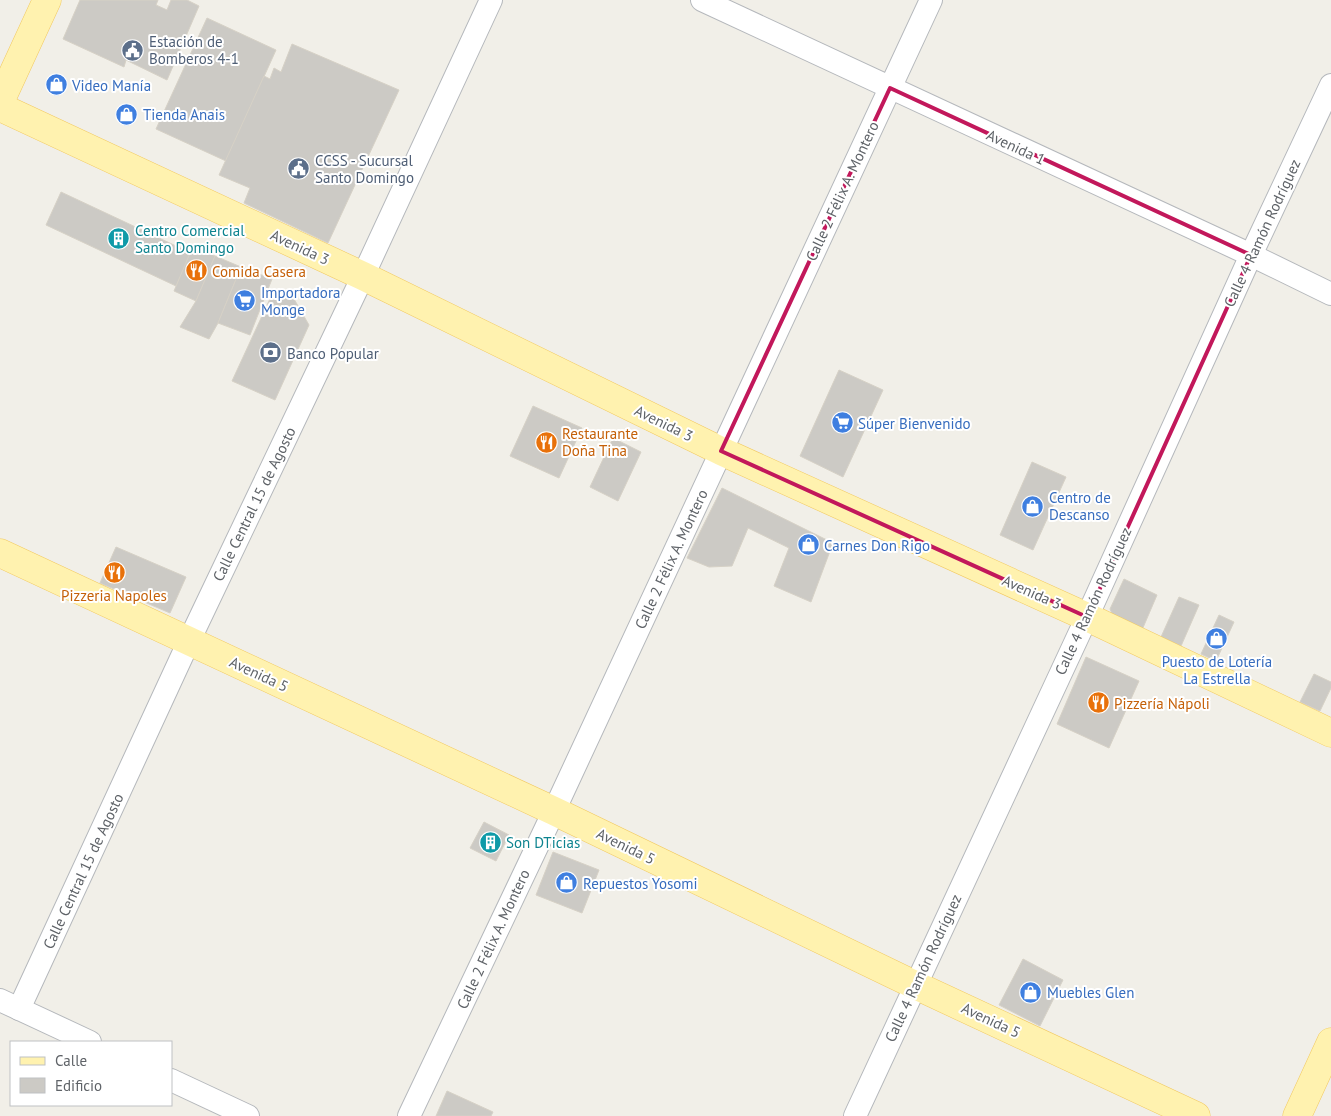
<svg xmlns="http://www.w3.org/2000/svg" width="1331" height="1116" font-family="'PT Sans',sans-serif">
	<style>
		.building { fill: #cccac5; stroke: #d6d1c6 }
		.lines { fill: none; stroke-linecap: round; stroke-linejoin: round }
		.minor-casing { stroke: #b5b8bc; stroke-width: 24 }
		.primary-casing { stroke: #f2c960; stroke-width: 29 }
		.minor { stroke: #fff; stroke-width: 22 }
		.primary { stroke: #fff2af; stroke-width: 28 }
		.marked { fill: none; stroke: #c2185b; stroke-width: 4; stroke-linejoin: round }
		.labels { text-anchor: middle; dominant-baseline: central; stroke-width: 4; stroke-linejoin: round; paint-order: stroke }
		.service-label { font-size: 15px; fill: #4e5e75; stroke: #fff; text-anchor: start }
		.shop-label { font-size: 15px; fill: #366cbe; stroke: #fff; text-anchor: start }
		.street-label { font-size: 15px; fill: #5f6368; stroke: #fff }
		.culture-label { font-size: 15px; fill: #0d838f; stroke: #fff; text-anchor: start }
		.food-label { font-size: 15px; fill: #c56008; stroke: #fff; text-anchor: start }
	</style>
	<rect width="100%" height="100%" fill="#f1efe8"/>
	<!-- building -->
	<g class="building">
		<polygon points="80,0 158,0 156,5 167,10 171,0 187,0 199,6 167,80 126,60 124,67 63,39"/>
		<polygon points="207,18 276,50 226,161 156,129"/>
		<polygon points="292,44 399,90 328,243 244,203 250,188 219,175 264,76 270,79 274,68 281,72"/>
		<polygon points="61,192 191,253 176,286 46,225"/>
		<polygon points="193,246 215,256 196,301 174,291"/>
		<polygon points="215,256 241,267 218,323 209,339 180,327 196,301"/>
		<polygon points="241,267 272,279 250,335 218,323"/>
		<polygon points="274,290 294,299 309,325 275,400 232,381"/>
		<polygon points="839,370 883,390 843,477 800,456"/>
		<polygon points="533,406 582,428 559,478 510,456"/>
		<polygon points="613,438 641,452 618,501 590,487"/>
		<polygon points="1032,462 1066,477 1033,550 1000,535"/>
		<polygon points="722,488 833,543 811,602 774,586 789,548 748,528 732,566 709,567 687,558"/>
		<polygon points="116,547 186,577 170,613 100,583"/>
		<polygon points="1124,579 1157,595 1142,630 1114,618 1110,609"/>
		<polygon points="1179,597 1199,605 1181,646 1161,637"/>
		<polygon points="1219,615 1234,622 1216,661 1201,654"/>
		<polygon points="1086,657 1139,681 1109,748 1057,724"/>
		<polygon points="1314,674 1331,682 1331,688 1320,711 1300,702"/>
		<polygon points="484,822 509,835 496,861 470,848"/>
		<polygon points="553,852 599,870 582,913 536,895"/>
		<polygon points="1023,959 1063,980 1040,1026 999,1005"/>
		<polygon points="447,1091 493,1112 491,1116 436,1116"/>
	</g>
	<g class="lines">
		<defs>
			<g id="minor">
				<polyline points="702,0 1251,255 1331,294"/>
				<polyline points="0,1000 90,1042"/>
				<polyline points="19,1009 189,641 363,276 491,0"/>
				<polyline points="171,1080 248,1116"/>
				<polyline points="409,1116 554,811 931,0"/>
				<polyline points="855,1116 1087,617 1251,255 1331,85"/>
			</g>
			<g id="primary">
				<polyline points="0,102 47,0"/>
				<polyline points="0,107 363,276 721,451 1087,617 1331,733"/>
				<polyline points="0,553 554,811 915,985 1196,1116"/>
				<polyline points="1297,1116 1331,1042"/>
			</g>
		</defs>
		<!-- minor casing -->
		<use href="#minor" class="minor-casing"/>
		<!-- primary casing -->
		<use href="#primary" class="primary-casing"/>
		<!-- minor -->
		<use href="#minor" class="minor"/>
		<!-- primary -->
		<use href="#primary" class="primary"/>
	</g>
	<!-- marked area -->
	<path class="marked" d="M890,88L1251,255L1087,617L721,451Z"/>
	<!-- icons -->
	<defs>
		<symbol id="civic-disc" viewBox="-11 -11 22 22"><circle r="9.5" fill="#5c6f8a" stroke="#fff"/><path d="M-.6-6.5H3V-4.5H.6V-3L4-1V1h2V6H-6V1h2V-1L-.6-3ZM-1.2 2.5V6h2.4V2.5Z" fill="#fff"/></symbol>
		<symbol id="shop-disc" viewBox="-11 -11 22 22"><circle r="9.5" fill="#3f7fe0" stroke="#fff"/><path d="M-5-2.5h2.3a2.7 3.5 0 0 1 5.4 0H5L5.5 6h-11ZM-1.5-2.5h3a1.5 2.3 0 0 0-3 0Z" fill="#fff"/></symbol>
		<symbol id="building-disc" viewBox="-11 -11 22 22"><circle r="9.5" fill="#0f9aa8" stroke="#fff"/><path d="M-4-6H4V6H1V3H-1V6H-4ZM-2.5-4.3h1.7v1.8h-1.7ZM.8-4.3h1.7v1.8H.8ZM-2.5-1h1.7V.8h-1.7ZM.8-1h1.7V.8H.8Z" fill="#fff"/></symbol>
		<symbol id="restaurant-disc" viewBox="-11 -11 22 22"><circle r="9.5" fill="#e8710a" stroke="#fff"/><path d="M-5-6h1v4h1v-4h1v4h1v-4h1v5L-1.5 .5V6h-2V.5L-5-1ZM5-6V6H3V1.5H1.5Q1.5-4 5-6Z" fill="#fff"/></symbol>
		<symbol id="supermarket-disc" viewBox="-11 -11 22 22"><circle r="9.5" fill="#3f7fe0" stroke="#fff"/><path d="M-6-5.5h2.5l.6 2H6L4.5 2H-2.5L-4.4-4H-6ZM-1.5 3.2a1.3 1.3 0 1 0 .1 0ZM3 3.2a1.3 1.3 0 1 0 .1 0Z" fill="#fff"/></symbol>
		<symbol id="bank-disc" viewBox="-11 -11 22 22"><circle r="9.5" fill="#5c6f8a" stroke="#fff"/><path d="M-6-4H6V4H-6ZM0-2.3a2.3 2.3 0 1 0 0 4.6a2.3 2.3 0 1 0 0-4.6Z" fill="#fff"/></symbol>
	</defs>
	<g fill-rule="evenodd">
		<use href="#civic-disc" x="120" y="38" width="25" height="25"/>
		<use href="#shop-disc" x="44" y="72" width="25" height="25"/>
		<use href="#shop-disc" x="114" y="102" width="25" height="25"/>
		<use href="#civic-disc" x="286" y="156" width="25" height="25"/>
		<use href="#building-disc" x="106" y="226" width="25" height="25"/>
		<use href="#restaurant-disc" x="184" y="258" width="25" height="25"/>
		<use href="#supermarket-disc" x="232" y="288" width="25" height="25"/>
		<use href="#bank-disc" x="258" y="340" width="25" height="25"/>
		<use href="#supermarket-disc" x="830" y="410" width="25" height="25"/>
		<use href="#restaurant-disc" x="534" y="430" width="25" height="25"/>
		<use href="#shop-disc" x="1020" y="494" width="25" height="25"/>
		<use href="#shop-disc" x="796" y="532" width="25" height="25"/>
		<use href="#restaurant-disc" x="102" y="560" width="25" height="25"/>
		<use href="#shop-disc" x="1204" y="626" width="25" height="25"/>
		<use href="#restaurant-disc" x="1086" y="690" width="25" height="25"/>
		<use href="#building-disc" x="478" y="830" width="25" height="25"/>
		<use href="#shop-disc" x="554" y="870" width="25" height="25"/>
		<use href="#shop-disc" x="1018" y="980" width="25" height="25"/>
	</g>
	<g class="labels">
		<!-- service labels -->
		<g class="service-label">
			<text x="149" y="41">Estación de<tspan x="149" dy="17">Bomberos 4-1</tspan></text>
			<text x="315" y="160">CCSS - Sucursal<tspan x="315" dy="17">Santo Domingo</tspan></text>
			<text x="287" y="353">Banco Popular</text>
		</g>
		<!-- shop labels -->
		<g class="shop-label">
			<text x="72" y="85">Video Manía</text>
			<text x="143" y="114">Tienda Anais</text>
			<text x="261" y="292">Importadora<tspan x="261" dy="17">Monge</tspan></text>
			<text x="858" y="423">Súper Bienvenido</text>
			<text x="1049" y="497">Centro de<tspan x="1049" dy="17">Descanso</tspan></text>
			<text x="824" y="545">Carnes Don Rigo</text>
			<text x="1217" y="661" text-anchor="middle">Puesto de Lotería<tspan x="1217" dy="17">La Estrella</tspan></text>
			<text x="583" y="883">Repuestos Yosomi</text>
			<text x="1047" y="992">Muebles Glen</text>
		</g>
		<!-- street labels -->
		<g class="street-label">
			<text transform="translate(1016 147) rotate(25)">Avenida 1</text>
			<text transform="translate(842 191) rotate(-65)">Calle 2 Félix A. Montero</text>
			<text transform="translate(1262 233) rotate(-65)">Calle 4 Ramón Rodríguez</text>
			<text transform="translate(300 247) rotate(25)">Avenida 3</text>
			<text transform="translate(664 423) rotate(26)">Avenida 3</text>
			<text transform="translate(254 504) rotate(-64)">Calle Central 15 de Agosto</text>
			<text transform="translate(671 559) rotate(-65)">Calle 2 Félix A. Montero</text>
			<text transform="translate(1032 592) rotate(24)">Avenida 3</text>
			<text transform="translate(1093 601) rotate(-65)">Calle 4 Ramón Rodríguez</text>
			<text transform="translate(259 674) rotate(25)">Avenida 5</text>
			<text transform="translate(626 846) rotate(26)">Avenida 5</text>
			<text transform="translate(83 871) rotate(-65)">Calle Central 15 de Agosto</text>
			<text transform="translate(493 939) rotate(-65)">Calle 2 Félix A. Montero</text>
			<text transform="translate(923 968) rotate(-65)">Calle 4 Ramón Rodríguez</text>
			<text transform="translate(991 1020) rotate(25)">Avenida 5</text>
		</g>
		<!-- culture labels -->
		<g class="culture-label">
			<text x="135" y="230">Centro Comercial<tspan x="135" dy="17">Santo Domingo</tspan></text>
			<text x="506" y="842">Son DTicias</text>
		</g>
		<!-- food labels -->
		<g class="food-label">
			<text x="212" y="271">Comida Casera</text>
			<text x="562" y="433">Restaurante<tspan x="562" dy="17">Doña Tina</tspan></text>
			<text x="114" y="595" text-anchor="middle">Pizzeria Napoles</text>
			<text x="1114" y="703">Pizzería Nápoli</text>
		</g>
	</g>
	<!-- legend -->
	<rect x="10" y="1041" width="162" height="65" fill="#ffffff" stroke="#bfc1c3"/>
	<rect x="20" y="1057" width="25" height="8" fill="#fff2af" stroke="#bfc1c3"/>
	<text x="55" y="1066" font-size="15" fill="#5f6368">Calle</text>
	<rect x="20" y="1078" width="25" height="15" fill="#cccac5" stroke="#bfc1c3"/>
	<text x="55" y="1091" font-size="15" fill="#5f6368">Edificio</text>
</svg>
